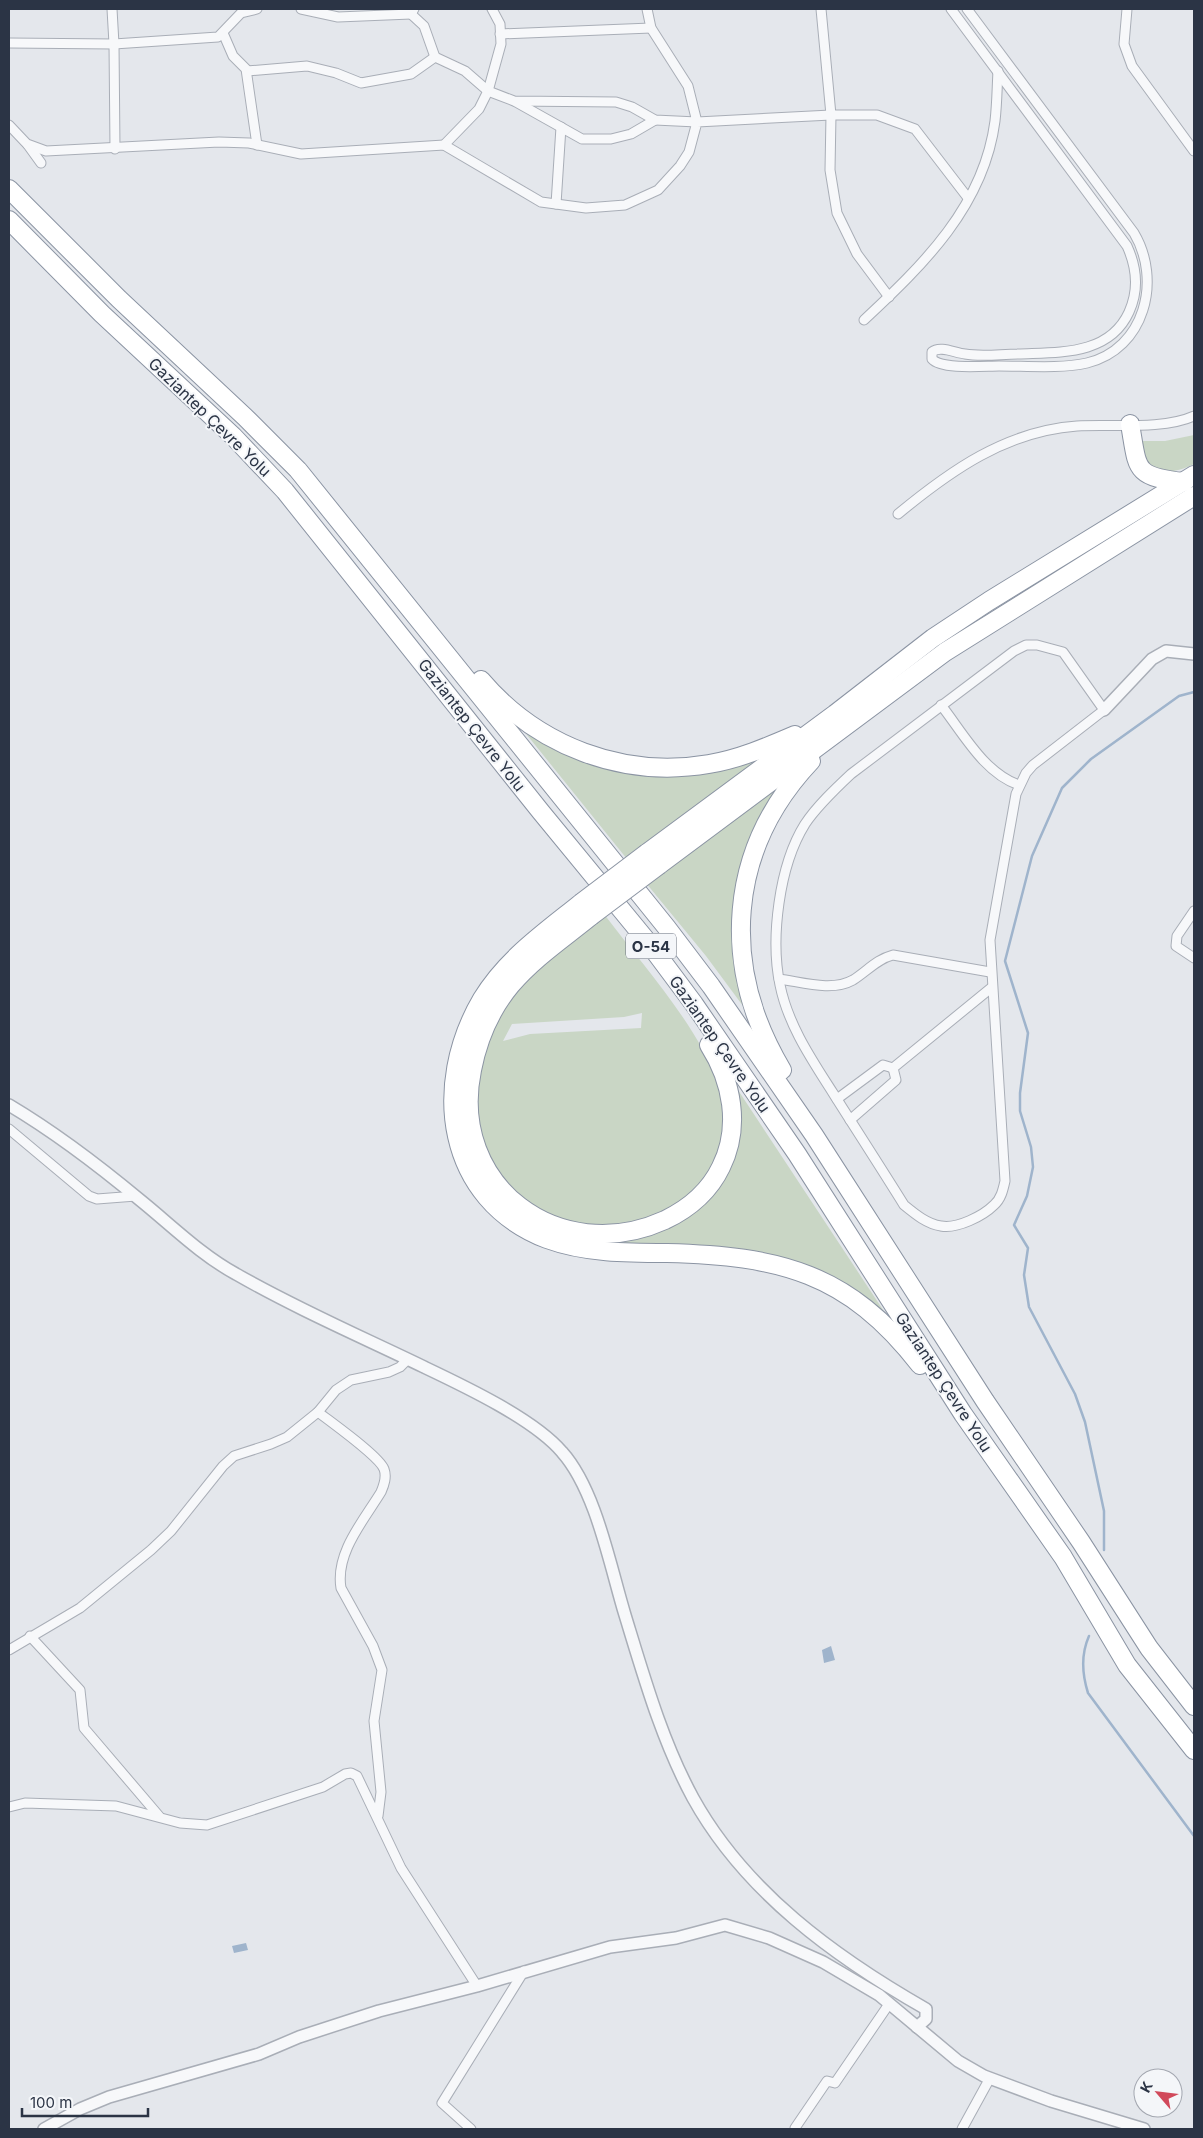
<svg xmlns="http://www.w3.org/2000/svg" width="1203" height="2138" font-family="Inter,sans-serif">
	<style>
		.green { fill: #c9d6c5; fill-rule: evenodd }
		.water { fill: #9fb4cc }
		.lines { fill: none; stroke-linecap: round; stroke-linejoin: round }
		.stream { stroke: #9fb4cc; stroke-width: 2.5 }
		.minor-casing { stroke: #a9aeb7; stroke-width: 11 }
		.tertiary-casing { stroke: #a9aeb7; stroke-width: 14 }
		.motorway-casing { stroke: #8b94a3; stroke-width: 20 }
		.minor { stroke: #f7f8fa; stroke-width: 9 }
		.tertiary { stroke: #f7f8fa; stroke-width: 11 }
		.motorway { stroke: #fff; stroke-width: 18 }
		.motorway-bridge-casing { stroke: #8b94a3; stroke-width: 20; stroke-linecap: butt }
		.motorway-bridge { stroke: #fff; stroke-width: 18 }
		.labels { text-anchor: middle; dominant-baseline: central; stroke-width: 4; stroke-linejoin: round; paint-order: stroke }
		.shield { fill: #f4f6f9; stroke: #676e7b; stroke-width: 1 }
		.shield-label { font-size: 15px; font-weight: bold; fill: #2b3445 }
		.street-label { font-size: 16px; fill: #2b3445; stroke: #f4f6f9 }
	</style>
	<rect width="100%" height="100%" fill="#e4e7ec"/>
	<!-- green -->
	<g class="green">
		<path d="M1194,435V464C1175,473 1165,474 1145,466L1141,441H1165Z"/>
		<polygon points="519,725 614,768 771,751 627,859"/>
		<polygon points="791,771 748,847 746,1010 706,956 646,883"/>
		<path d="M604,914C638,959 676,1001 703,1050C709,1061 716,1073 719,1085C767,1247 486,1284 477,1110C477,1101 475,1092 476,1084C478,1061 491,1026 503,1007C528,969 570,942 604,914ZM642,1013L641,1028L530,1034L503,1041L512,1024L624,1017Z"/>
		<polygon points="734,1084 889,1319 826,1276 585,1243 611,1243 608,1238 716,1187"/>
	</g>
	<!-- water -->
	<g class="water">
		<polygon points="831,1646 835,1660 824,1663 822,1650"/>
		<polygon points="246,1943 248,1950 234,1953 232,1946"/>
	</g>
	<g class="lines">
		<!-- stream -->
		<g class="stream">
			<polyline points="1104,1550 1104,1511 1085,1422 1075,1394 1029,1307 1024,1275 1028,1248 1014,1225 1027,1196 1033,1167 1031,1147 1020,1111 1020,1093 1028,1033 1005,961 1032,856 1062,788 1091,759 1179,696 1194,692"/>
			<path d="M1089,1636C1081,1654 1082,1674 1088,1693L1194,1836"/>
		</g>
		<defs>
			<g id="minor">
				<polyline points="112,9 114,44 115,149"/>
				<polyline points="301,9 338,17 411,14 414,9"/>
				<polyline points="821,9 831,115 830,170 837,213 857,254 889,297"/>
				<path d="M951,9L1127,246C1137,268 1139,290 1129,312C1109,356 1058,352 1018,354C1001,354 982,357 965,354C955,353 940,345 932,352V359C942,370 984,366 999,366C1027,366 1060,369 1087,363C1145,349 1162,280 1134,233L967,9"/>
				<polyline points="1127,9 1124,44 1132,66 1194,151"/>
				<polyline points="411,14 424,26 435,57"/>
				<polyline points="223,33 233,56 246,69 257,145"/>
				<polyline points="500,34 651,28"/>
				<polyline points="9,43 114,44 218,37 241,13 257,9"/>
				<polyline points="247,71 307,66 336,73 361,83 411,74 435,57 465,71 488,91 514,101 616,102 632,107 655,120 697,122 688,86 651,28 647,9"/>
				<polyline points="516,102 582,139 611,139 631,134 655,120"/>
				<polyline points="9,125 27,144 46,151 219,142 249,143 301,154 444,145 541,202 586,208 625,205 658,190 680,166 689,152 697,122 831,115 877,115 915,129 968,198"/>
				<polyline points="28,145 41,163"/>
				<polyline points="444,145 479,109 488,91 501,44 500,24 492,9"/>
				<polyline points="556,204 561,127"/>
				<path d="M864,320C923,265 984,206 995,121C997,104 997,88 998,71"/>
				<path d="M898,514C950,471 1006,431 1077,426C1112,424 1163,430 1194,416"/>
				<path d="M1026,645H1037L1063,652L1104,710L1033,765L1026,773L1016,794L990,940L1005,1181C1003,1190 1001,1199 994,1205C983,1216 957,1229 941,1226C927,1224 915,1214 904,1205C881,1168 857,1131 833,1093C812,1060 788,1025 780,985C774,957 775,931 779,903C783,875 790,848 805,824C817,806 835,789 851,774L1014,651Z"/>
				<path d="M941,705C963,733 984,773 1019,785"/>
				<polyline points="1194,911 1177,936 1176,946 1194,958"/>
				<path d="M779,979C802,982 832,992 853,980C866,972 877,959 893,955L990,972"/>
				<polyline points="837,1099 883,1065 893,1068 991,988"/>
				<polyline points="850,1120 896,1080 893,1068"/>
				<polyline points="9,1129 89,1196 97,1199 136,1196"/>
				<path d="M318,1412C332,1423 379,1456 384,1469C387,1477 384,1485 381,1492C364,1520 335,1553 341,1588L373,1646L382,1670L374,1721L381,1792L378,1816"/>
				<polyline points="30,1636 80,1690 84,1728 159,1816"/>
				<polyline points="9,1650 80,1608 151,1550 171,1531 223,1466 234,1456 271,1444 287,1437 318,1412 336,1390 351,1380 389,1372 400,1367 408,1359"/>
				<polyline points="9,1807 25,1803 116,1806 180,1823 207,1825 323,1787 345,1774 351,1773 357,1776 401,1868 477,1986"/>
				<polyline points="795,2128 827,2081 835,2083 889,2004"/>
				<polyline points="471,2129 442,2103 524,1971"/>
				<polyline points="962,2129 990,2078"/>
			</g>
			<g id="tertiary">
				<polyline points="1104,710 1152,659 1166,651 1194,654"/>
				<path d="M9,1105C56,1133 98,1165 140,1200C171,1225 201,1255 236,1274C297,1309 362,1337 424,1367C464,1386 534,1419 562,1452C596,1490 610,1566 625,1615C644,1677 662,1741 693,1798C745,1892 835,1957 926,2009V2019L917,2027"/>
				<polyline points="44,2129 80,2109 109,2097 259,2054 299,2037 379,2011 477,1986 610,1947 676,1938 725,1925 769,1938 823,1962 879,1995 958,2061 984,2076 1051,2101 1144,2129"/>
			</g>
			<g id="motorway">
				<polyline points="9,189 119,299 245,417 298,470 667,928 711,986 814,1135 985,1401 1081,1542 1149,1648 1194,1706"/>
				<polyline points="9,220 102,314 233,436 285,491 541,812 647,941 694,1004 797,1154 963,1414 1063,1557 1127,1665 1194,1750"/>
				<path d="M1130,424C1138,469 1133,477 1184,482"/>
				<path d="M481,680C537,746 623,779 709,764C739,759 767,747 795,735"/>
				<polyline points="647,853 835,714 933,638 989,601 1194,475"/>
				<polyline points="659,865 945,652 1194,496"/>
				<path d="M581,903C545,932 506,959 482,999C431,1085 445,1200 547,1239C585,1253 627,1253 667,1253C779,1256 848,1272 920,1365"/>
				<path d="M591,916C564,938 534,958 511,985C491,1009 478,1039 472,1070C448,1186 559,1268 665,1220C690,1208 709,1192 721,1167C741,1127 732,1081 709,1045"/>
				<path d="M782,1070C720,966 727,850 811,761"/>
			</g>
		</defs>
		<!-- minor casing -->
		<use href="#minor" class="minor-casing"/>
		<!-- tertiary casing -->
		<use href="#tertiary" class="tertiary-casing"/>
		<!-- motorway casing -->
		<use href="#motorway" class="motorway-casing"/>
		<!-- minor -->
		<use href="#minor" class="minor"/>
		<!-- tertiary -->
		<use href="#tertiary" class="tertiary"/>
		<!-- motorway -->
		<use href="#motorway" class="motorway"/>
		<defs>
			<g id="motorway-bridge">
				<polyline points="581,903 647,853"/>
				<polyline points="591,916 659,865"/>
			</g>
		</defs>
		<!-- motorway-bridge casing -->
		<use href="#motorway-bridge" class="motorway-bridge-casing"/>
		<!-- motorway-bridge -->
		<use href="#motorway-bridge" class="motorway-bridge"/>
	</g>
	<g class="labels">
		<!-- shield labels -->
		<rect class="shield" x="626" y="933.5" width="50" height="25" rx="4"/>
		<g class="shield-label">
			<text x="651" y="946">O-54</text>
		</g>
		<!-- street labels -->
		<g class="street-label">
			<text transform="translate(210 417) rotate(44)">Gaziantep Çevre Yolu</text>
			<text transform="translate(472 725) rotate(52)">Gaziantep Çevre Yolu</text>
			<text transform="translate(720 1044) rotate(55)">Gaziantep Çevre Yolu</text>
			<text transform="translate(944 1382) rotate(57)">Gaziantep Çevre Yolu</text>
		</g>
	</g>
	<!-- border -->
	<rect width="1203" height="2138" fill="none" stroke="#2b3445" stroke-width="20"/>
	<!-- north arrow -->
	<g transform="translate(1158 2093) rotate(298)"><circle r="24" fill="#f4f6f9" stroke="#a4a8b1"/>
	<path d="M0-4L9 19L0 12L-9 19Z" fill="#d1495b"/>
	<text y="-8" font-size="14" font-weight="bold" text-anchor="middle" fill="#2b3445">K</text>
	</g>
	<!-- scale -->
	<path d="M22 2108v8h126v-8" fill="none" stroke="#2b3445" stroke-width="2.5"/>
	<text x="30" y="2108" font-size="15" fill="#2b3445" stroke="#f4f6f9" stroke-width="4" paint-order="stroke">100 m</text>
</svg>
